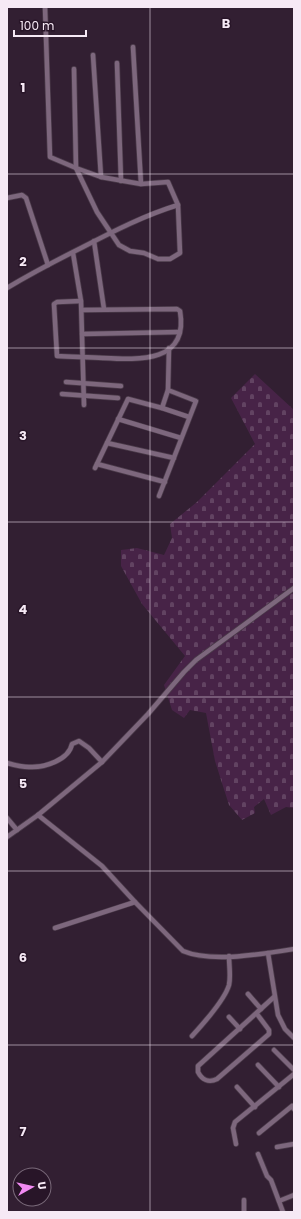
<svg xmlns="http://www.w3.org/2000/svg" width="301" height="1219" font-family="Poppins,sans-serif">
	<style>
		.cemetery { fill: url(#cemetery-stones) }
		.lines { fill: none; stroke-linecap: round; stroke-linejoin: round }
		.minor-casing { stroke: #4a3a49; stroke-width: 6 }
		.minor { stroke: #7d677d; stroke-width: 4.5 }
		.grid { fill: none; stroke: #f6e9f5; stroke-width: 1; stroke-opacity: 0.55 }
		.grid-label { font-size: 13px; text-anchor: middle; font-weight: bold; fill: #f6e9f5; stroke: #281528; stroke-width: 3; stroke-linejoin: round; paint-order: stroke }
	</style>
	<defs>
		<pattern id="cemetery-stones" width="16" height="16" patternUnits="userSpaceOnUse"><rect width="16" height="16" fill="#472347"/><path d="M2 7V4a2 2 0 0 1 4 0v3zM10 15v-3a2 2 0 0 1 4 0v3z" fill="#624362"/></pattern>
	</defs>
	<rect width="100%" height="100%" fill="#321f32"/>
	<!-- cemetery -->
	<polygon class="cemetery" points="255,374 294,410 294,808 286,807 271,815 264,799 254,807 255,813 242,820 229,805 215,761 206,713 190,710 184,718 172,710 164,685 185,656 142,604 121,566 121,550 137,548 164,555 172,538 170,524 197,502 255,444 231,398"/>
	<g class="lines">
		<defs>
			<g id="minor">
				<polyline points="45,7 50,157 76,168 101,177 93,55"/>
				<polyline points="133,47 141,184"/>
				<polyline points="117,63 121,181"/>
				<polyline points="74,69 76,168 97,212 119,245 130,251 144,253 158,259 170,259 180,253 178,205 168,182 141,184 101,177"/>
				<polyline points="7,198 22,195 26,198 48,265"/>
				<polyline points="94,241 104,309"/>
				<polyline points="73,253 81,301 84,405"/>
				<path d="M7,288C32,273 57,260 83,247C114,231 145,215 178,205"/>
				<path d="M81,301L57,302L54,304L57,356C72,357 88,357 103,358C139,360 189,363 180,311L177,309L82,310"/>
				<polyline points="82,334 180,332"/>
				<polyline points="66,382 121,386"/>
				<polyline points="62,394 118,398"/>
				<polyline points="162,408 189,417"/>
				<polyline points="118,419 181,438"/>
				<polyline points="107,443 174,458"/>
				<polyline points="97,464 165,482"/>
				<polyline points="95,468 128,399 162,408 168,390"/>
				<polyline points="159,496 196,401 168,390 169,348"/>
				<path d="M7,763C14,765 21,767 29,767C44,768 69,760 72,744L79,741L89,748L102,762"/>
				<path d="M38,815L102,866L135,902L183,951C211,963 264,954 294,949"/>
				<polyline points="7,818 17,830"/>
				<polyline points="7,837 38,815 102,762 148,714 184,672 196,660 294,588"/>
				<polyline points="55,928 135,902"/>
				<polyline points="268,953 278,1015 285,1029 294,1038"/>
				<polyline points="248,994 261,1009"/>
				<path d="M257,1014L269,1030V1034L217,1079C209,1083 202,1080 198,1072V1066L274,997"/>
				<polyline points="229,1017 240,1029"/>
				<path d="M192,1036C203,1024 225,999 229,985C231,976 229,966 229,956"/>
				<polyline points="274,1050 294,1070"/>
				<polyline points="258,1065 279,1087"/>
				<polyline points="237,1087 255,1107"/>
				<polyline points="259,1133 292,1106 294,1109"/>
				<polyline points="236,1144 233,1128 235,1122 294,1074"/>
				<polyline points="277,1147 294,1144"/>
				<polyline points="258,1154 267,1176 271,1180 283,1212"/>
				<polyline points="279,1201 294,1195"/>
				<polyline points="244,1212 244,1200"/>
			</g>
		</defs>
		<!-- minor casing -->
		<use href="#minor" class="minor-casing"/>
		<!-- minor -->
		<use href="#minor" class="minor"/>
	</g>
	<!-- grid -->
	<path class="grid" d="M150,7V1212M7,174H294M7,348H294M7,522H294M7,697H294M7,871H294M7,1045H294"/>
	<g class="grid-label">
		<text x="226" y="28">B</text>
		<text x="23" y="92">1</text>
		<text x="23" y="266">2</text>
		<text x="23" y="440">3</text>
		<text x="23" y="614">4</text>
		<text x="23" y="788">5</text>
		<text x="23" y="962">6</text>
		<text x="23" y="1136">7</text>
	</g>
	<!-- border -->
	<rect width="301" height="1219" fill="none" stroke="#f6e9f5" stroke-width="16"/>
	<!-- north arrow -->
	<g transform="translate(32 1187) rotate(82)"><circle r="19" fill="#281528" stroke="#7a6a7a"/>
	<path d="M0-3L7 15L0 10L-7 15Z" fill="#f28af3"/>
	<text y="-6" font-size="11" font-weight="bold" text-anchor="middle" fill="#f6e9f5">U</text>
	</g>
	<!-- scale -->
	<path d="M14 30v6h72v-6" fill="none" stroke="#f6e9f5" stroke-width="2"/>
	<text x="20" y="30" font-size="12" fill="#f6e9f5" stroke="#281528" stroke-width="3" paint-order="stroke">100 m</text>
</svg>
